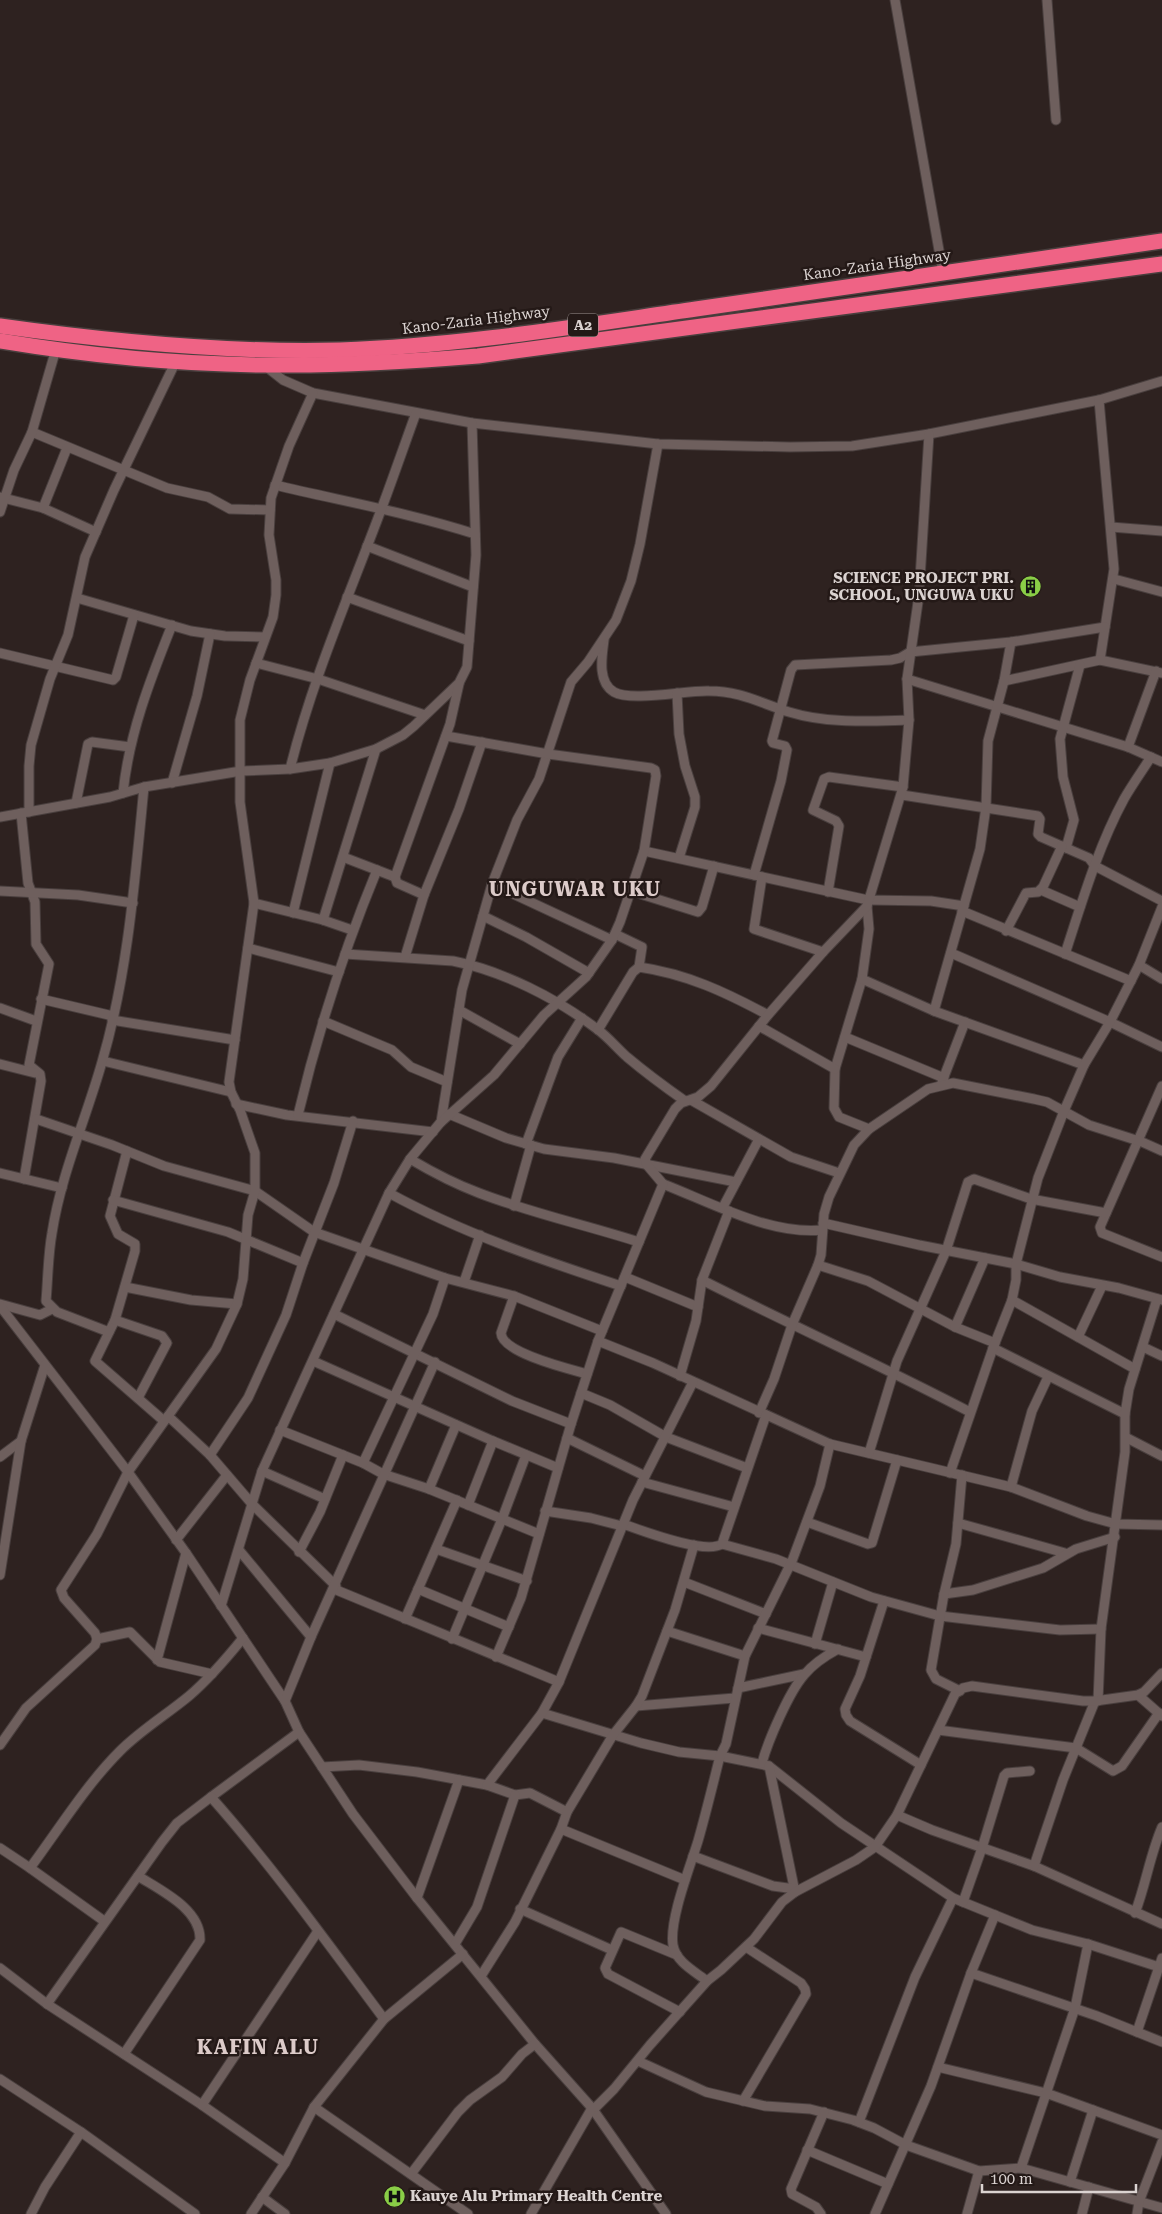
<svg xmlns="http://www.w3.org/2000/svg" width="1162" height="2214" font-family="'Roboto Serif',serif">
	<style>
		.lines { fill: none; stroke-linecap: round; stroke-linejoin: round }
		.street-casing { stroke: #493f3e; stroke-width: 11 }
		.highway-casing { stroke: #493f3e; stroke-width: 18 }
		.street { stroke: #6e5f5d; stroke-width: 9 }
		.highway { stroke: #ef6385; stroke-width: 15 }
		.labels { text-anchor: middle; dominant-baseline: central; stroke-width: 5; stroke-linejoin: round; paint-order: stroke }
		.shield { fill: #241917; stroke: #a49b99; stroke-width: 1 }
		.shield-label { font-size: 14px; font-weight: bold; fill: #dbd3d1 }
		.street-label { font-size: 15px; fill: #dbd3d1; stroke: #241917 }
		.poi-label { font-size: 15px; font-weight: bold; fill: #dbd3d1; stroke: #241917; text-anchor: end }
		.district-label { font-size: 20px; font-weight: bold; letter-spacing: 1px; fill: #dccbc9; stroke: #241917 }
	</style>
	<rect width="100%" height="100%" fill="#2e2220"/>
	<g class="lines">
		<defs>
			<g id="street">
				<polyline points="895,0 943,273"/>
				<polyline points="1047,0 1056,120"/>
				<polyline points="264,365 283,380 313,393 472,423 658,444 790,447 852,446 929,434 1099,400 1162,381"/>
				<polyline points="1099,400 1114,569 1100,660"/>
				<polyline points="32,432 167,488 208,497 230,509 270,510"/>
				<path d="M275,485C342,501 410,513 475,534"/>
				<polyline points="0,497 43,508 96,532"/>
				<polyline points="43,508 67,448"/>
				<polyline points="0,512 14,470 32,432 56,349"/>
				<polyline points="1111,527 1162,531"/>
				<polyline points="367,546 473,587"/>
				<polyline points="1114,579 1162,592"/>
				<polyline points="347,597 469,641"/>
				<polyline points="77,598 191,631 225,636 265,637"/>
				<path d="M604,640C602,656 597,682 614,692C631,702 687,690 709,691C740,691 760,703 789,712C828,724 869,721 909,720"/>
				<polyline points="0,653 113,680 116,677 134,615"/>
				<polyline points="256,663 318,679 425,715"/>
				<polyline points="907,679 1128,747 1162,762"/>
				<polyline points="1004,681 1100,660 1162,673"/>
				<polyline points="677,693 679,734 685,766 695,797 695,807 679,858"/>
				<polyline points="1128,747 1156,671"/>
				<path d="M290,769C312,680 349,596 381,510C393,478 404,446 416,413"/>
				<polyline points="172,783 197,696 210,634"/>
				<path d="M123,793C129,734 150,680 172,625"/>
				<polyline points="902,795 1038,816 1040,819 1038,834 1041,837 1089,858 1095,866 1162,901"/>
				<polyline points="76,803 88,744 92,742 130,747"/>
				<polyline points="29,812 29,766 31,745 50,679 68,635 85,557 114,490 176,361"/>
				<polyline points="21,813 28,883 35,902 36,944 49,964 29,1065 40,1074 41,1081 24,1179"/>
				<polyline points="0,817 110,797 144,787 241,771 290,769 330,763 376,749 403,735 414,726 459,683 467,667 476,555 472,423"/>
				<polyline points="1066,848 1074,820 1063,777 1060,739 1080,665"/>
				<polyline points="644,851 868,900 931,901 964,906"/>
				<polyline points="343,857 395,877"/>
				<polyline points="754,875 781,781 787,750 785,746 773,743 772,741 791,670 795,665 891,660 900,658 910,652 1011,642 1105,627"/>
				<polyline points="762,877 754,929 823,952"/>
				<polyline points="492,884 612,940"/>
				<polyline points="1041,890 1080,907"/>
				<polyline points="0,891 78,895 133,903"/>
				<polyline points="631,891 698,912 702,907 714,866"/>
				<polyline points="828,892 839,826 836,821 813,810 824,779 829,777 903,787"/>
				<polyline points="424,895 397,883 395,877 450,724 459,684"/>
				<polyline points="254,903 323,920 352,930"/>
				<polyline points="867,906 869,929 862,979 835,1069 834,1108 839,1117 869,1129"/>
				<polyline points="962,911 1131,981"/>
				<polyline points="293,913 330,763"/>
				<polyline points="483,916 526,937 589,973"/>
				<polyline points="323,920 376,749"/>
				<polyline points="1006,931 1026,893 1038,892 1043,887 1062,846"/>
				<polyline points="615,934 642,947 639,967"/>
				<polyline points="248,948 339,972"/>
				<polyline points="951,953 1110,1022 1162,1047"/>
				<path d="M345,954L453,961C503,971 556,998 597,1029C608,1037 617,1048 627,1057C646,1073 665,1087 685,1101"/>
				<path d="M1065,954C1082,902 1098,847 1124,799C1132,785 1142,771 1151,757"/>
				<polyline points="405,957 424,895 459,809 482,742"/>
				<polyline points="1139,965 1162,979"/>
				<polyline points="862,979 934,1011 1084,1065"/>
				<polyline points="41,999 113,1016"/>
				<polyline points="0,1008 36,1021"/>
				<polyline points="459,1010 520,1044"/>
				<polyline points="934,1011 980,849 986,807 988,741 1004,681 1011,642"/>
				<polyline points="112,1020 235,1040"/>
				<polyline points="323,1021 392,1050 411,1067 447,1082"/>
				<polyline points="759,1026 835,1069"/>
				<path d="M598,1030L633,972L639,967C687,974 725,992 768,1015"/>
				<polyline points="845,1037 944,1078"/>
				<polyline points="103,1061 231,1092"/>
				<polyline points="0,1064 35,1073"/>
				<polyline points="942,1082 965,1022"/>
				<polyline points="1162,1086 1100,1227 1102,1233 1162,1257"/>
				<polyline points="691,1100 791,1157 839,1173"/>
				<polyline points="236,1104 287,1115 433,1132"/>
				<polyline points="449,1114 506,1138 544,1149 614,1158 736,1182"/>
				<path d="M298,1115C318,1031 344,950 377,870"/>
				<polyline points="36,1119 112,1145 164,1166 255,1191 314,1232 445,1278 514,1296 602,1331"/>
				<polyline points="441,1122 462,990 492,884 517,820 539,779 571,682 588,662 616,620 631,581 640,544 658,444"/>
				<polyline points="526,1144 558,1057 582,1018"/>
				<polyline points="127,1151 110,1216 118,1234 135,1244 135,1251 115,1320 95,1361 164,1421"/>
				<path d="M410,1159C432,1172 455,1184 479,1193C531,1213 586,1225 639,1242"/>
				<polyline points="0,1173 62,1188"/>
				<path d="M663,1184C712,1203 770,1235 822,1230"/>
				<polyline points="389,1193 410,1159 440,1123 494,1075 544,1015 586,977 612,940 620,922 644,851 656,776 655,770 651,768 548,754 446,736"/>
				<polyline points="113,1200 228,1232 303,1263"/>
				<polyline points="514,1206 531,1145"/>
				<polyline points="723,1207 759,1139"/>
				<polyline points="823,1223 919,1245 1016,1264 1060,1277 1119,1288 1162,1300"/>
				<polyline points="818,1265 868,1281 955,1327 995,1343"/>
				<polyline points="625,1277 698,1307"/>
				<path d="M702,1280C791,1325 882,1366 970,1412"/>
				<polyline points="464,1282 480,1235"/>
				<polyline points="125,1287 191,1300 237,1304"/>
				<path d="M514,1296L501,1333C502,1353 569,1369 587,1374"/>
				<polyline points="1012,1300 1135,1369"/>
				<polyline points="0,1304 40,1315 52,1309"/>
				<polyline points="0,1306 128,1472 186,1553 285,1701 299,1732 353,1814 417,1898 535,2044 592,2108 666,2214"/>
				<polyline points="334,1314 512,1401 571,1424"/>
				<polyline points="115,1320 162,1336 167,1343 138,1398"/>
				<polyline points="955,1327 985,1258"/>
				<path d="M109,1332L57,1312L46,1301C48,1278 48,1255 52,1233C61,1174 86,1119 102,1062C128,973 135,879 144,787"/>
				<polyline points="1078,1337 1102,1286"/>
				<polyline points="598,1341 653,1363 830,1444 1011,1487 1087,1516 1116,1524 1162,1525"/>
				<polyline points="1143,1347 1162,1356"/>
				<polyline points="993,1348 1125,1414"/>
				<polyline points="313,1361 493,1441 558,1468"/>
				<polyline points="680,1376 696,1321 702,1280 729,1211"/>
				<polyline points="581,1393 610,1405 666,1437 747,1468"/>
				<polyline points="759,1413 774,1379 792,1325 818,1265 821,1255 824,1214 829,1197 854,1145 869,1129 928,1089 953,1083 1034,1099 1047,1102 1089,1125 1142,1142 1162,1151"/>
				<polyline points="168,1416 210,1455 252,1504 336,1586"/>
				<polyline points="280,1430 363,1463 383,1474 429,1489 539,1534"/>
				<polyline points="567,1438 645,1476"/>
				<polyline points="1127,1438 1162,1456"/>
				<polyline points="869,1453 897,1361 946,1251 968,1182 974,1179 1031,1199 1106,1213"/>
				<polyline points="210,1455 248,1398 286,1315 303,1263 334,1183 353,1121"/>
				<polyline points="0,1457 21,1441 45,1365"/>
				<polyline points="363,1463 433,1314 445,1278"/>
				<polyline points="262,1471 325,1499"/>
				<polyline points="950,1473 993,1348 1012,1300 1016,1280 1016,1264 1038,1178 1064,1111 1084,1065 1110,1022 1139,965 1162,907"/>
				<polyline points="642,1482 734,1507"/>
				<polyline points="1011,1487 1032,1411 1048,1377"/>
				<polyline points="429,1489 456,1425"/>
				<polyline points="468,1505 493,1441"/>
				<polyline points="545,1511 591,1518 622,1526"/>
				<polyline points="807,1522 868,1544 872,1543 897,1460"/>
				<polyline points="958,1523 1065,1553"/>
				<path d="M623,1524C643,1531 705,1555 722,1544L766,1415"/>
				<polyline points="176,1540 227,1475"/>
				<polyline points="722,1544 776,1559 871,1597 940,1616 1060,1630 1101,1629"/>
				<polyline points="436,1549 527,1581"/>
				<polyline points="239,1550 311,1637"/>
				<polyline points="299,1552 320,1512 343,1455"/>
				<polyline points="0,1575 21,1441"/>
				<polyline points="684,1582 766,1614"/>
				<polyline points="334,1589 559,1682"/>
				<polyline points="418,1589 509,1627"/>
				<polyline points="944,1594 973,1590 1043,1568 1076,1549 1115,1537"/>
				<polyline points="884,1601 860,1676 845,1709 846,1715 850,1721 921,1765"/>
				<path d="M221,1606L262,1471L389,1193C462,1233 542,1260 621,1286"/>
				<polyline points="405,1619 457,1500"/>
				<polyline points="758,1628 866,1657"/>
				<polyline points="667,1631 745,1656"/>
				<polyline points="97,1639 130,1632 160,1662 212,1674"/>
				<polyline points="452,1639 502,1519 526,1455"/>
				<polyline points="815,1644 833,1582"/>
				<polyline points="496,1657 521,1598 571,1424 598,1341 663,1184 647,1165 645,1159 675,1109 681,1103 698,1097 711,1086 768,1015 823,952 867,906 903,787 909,720 907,679 919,595 929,434"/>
				<polyline points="157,1660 186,1553"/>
				<polyline points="738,1688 804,1674"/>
				<polyline points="960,1691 936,1679 931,1670 944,1594 956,1544 962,1475"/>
				<polyline points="1138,1695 1162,1716"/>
				<polyline points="285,1701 311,1637 435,1362"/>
				<polyline points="1098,1701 1101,1629 1125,1452 1125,1414 1129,1389 1157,1299"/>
				<polyline points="636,1706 735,1698"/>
				<polyline points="542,1713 641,1743 679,1752 720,1756 769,1766 841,1823 953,1898 1032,1930 1088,1944 1159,1967"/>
				<polyline points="938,1730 1076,1748 1113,1771 1122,1766 1159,1713"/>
				<polyline points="0,1745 26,1708 95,1645 97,1639 95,1633 64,1598 61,1590 97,1534 128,1472 216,1349 237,1304 243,1279 248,1215 255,1191 255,1153 240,1110 231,1092 229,1082 254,903 240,802 240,720 250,680 273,617 276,595 276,580 269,535 271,498 289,446 313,393"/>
				<path d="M762,1763C768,1741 789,1692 804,1675C813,1664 825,1656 838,1649"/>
				<polyline points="769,1766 795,1892"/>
				<polyline points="322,1767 359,1765 417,1772 487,1785 515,1795 530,1793 567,1812"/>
				<polyline points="487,1785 542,1713 559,1682 633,1500 693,1382"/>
				<polyline points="211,1797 299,1732"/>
				<polyline points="897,1815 932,1830 1034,1866 1162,1924"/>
				<polyline points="561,1829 685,1880"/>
				<path d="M0,1848L30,1868C59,1829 86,1785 120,1751C141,1730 166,1715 189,1696C209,1679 226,1659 243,1638"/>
				<polyline points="693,1856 773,1886 795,1889"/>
				<polyline points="1034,1866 1063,1780 1095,1701"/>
				<polyline points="30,1868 104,1921"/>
				<polyline points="417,1898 459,1780"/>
				<polyline points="963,1902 982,1848 1004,1776 1007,1773 1030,1771"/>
				<polyline points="520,1909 612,1950"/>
				<path d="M1135,1913C1146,1884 1150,1855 1162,1827"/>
				<polyline points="455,1944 477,1907 515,1795"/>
				<polyline points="677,1955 621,1932 605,1968 608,1974 680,2012"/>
				<polyline points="0,1968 47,2004 202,2105 285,2163"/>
				<polyline points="971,1973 1097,2016 1162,2042"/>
				<polyline points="481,1976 515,1922 561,1829 567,1812 613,1735 636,1706 642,1696 675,1610 694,1545"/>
				<path d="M707,1981C694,1971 676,1962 673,1945C669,1920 690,1867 698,1841C706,1813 713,1784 720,1756L726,1744L745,1656L792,1561L820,1486L830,1444"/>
				<path d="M47,2004L162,1842L177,1823L211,1797C273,1867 328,1944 384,2019"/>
				<polyline points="1137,2032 1162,1958"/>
				<path d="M124,2054L200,1940C201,1909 160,1890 138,1876"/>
				<polyline points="638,2061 706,2092 765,2106 810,2109 853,2120 874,2128 906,2145 979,2171 1021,2168 1162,2208"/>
				<polyline points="938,2067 1046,2093 1162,2135"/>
				<polyline points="0,2079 81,2132 195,2214"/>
				<polyline points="743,2101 806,1994 805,1989 801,1983 746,1947"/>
				<polyline points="202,2105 318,1931"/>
				<polyline points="314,2107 468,2214"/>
				<polyline points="859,2122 915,1977 953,1898"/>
				<polyline points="807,2150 888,2184"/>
				<polyline points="1021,2168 1075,2008 1088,1944"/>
				<polyline points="411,2174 458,2112 470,2100 502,2077 522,2054 535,2044"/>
				<polyline points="1070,2182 1093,2110"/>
				<polyline points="262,2197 285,2214"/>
				<polyline points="31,2214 45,2187 81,2132"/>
				<polyline points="251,2214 285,2163 314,2107 384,2019 463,1954"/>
				<polyline points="531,2214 592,2108 596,2107 614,2089 650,2045 707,1981 721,1970 754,1939 782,1902 795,1892 856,1860 875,1847 897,1815 955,1694 963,1688 972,1686 1083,1701 1095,1701 1138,1695 1144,1692 1162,1673"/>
				<polyline points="821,2214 816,2207 792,2194 791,2189 824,2112"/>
				<polyline points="875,2214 931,2086 971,1973 995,1915"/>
				<polyline points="967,2214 979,2171"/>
				<polyline points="1082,2214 1089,2187"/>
				<polyline points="1137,2214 1139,2202 1162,2142"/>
			</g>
			<g id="highway">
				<path d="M0,326C113,342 226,353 340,350C460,346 578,326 696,309C851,286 1007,264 1162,241"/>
				<path d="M0,341C96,357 194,366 291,365C354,365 416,361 478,356L1162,264"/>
			</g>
		</defs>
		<!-- street casing -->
		<use href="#street" class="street-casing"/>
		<!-- highway casing -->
		<use href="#highway" class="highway-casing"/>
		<!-- street -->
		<use href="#street" class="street"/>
		<!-- highway -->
		<use href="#highway" class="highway"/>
	</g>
	<!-- icons -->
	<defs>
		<symbol id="building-disc" viewBox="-11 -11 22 22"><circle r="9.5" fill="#8ace47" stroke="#241917"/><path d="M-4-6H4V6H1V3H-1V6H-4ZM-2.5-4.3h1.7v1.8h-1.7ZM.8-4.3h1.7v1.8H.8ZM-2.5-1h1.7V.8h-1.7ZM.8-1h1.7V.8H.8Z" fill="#111"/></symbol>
		<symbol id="hospital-disc" viewBox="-11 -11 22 22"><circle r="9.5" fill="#8ace47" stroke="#241917"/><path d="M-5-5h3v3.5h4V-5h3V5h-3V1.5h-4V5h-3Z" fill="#111"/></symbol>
	</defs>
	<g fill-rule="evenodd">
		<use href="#building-disc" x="1018" y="574" width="25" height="25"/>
		<use href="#hospital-disc" x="382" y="2184" width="25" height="25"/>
	</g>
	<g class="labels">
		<!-- shield labels -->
		<rect class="shield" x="568" y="313.5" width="30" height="23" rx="4"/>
		<g class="shield-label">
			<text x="583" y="325">A2</text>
		</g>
		<!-- street labels -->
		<g class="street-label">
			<text transform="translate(877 265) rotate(-8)">Kano-Zaria Highway</text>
			<text transform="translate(476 320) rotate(-7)">Kano-Zaria Highway</text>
		</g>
		<!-- poi labels -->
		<g class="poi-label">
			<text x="1014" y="578">SCIENCE PROJECT PRI.<tspan x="1014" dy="17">SCHOOL, UNGUWA UKU</tspan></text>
			<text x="410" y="2196" text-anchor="start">Kauye Alu Primary Health Centre</text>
		</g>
		<!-- district labels -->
		<g class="district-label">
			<text x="575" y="889">UNGUWAR UKU</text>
			<text x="258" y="2047">KAFIN ALU</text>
		</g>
	</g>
	<!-- scale -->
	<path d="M982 2184v8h154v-8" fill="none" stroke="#dbd3d1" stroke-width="2.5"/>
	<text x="990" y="2184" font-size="15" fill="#dbd3d1" stroke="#241917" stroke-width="4" paint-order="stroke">100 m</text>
</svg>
